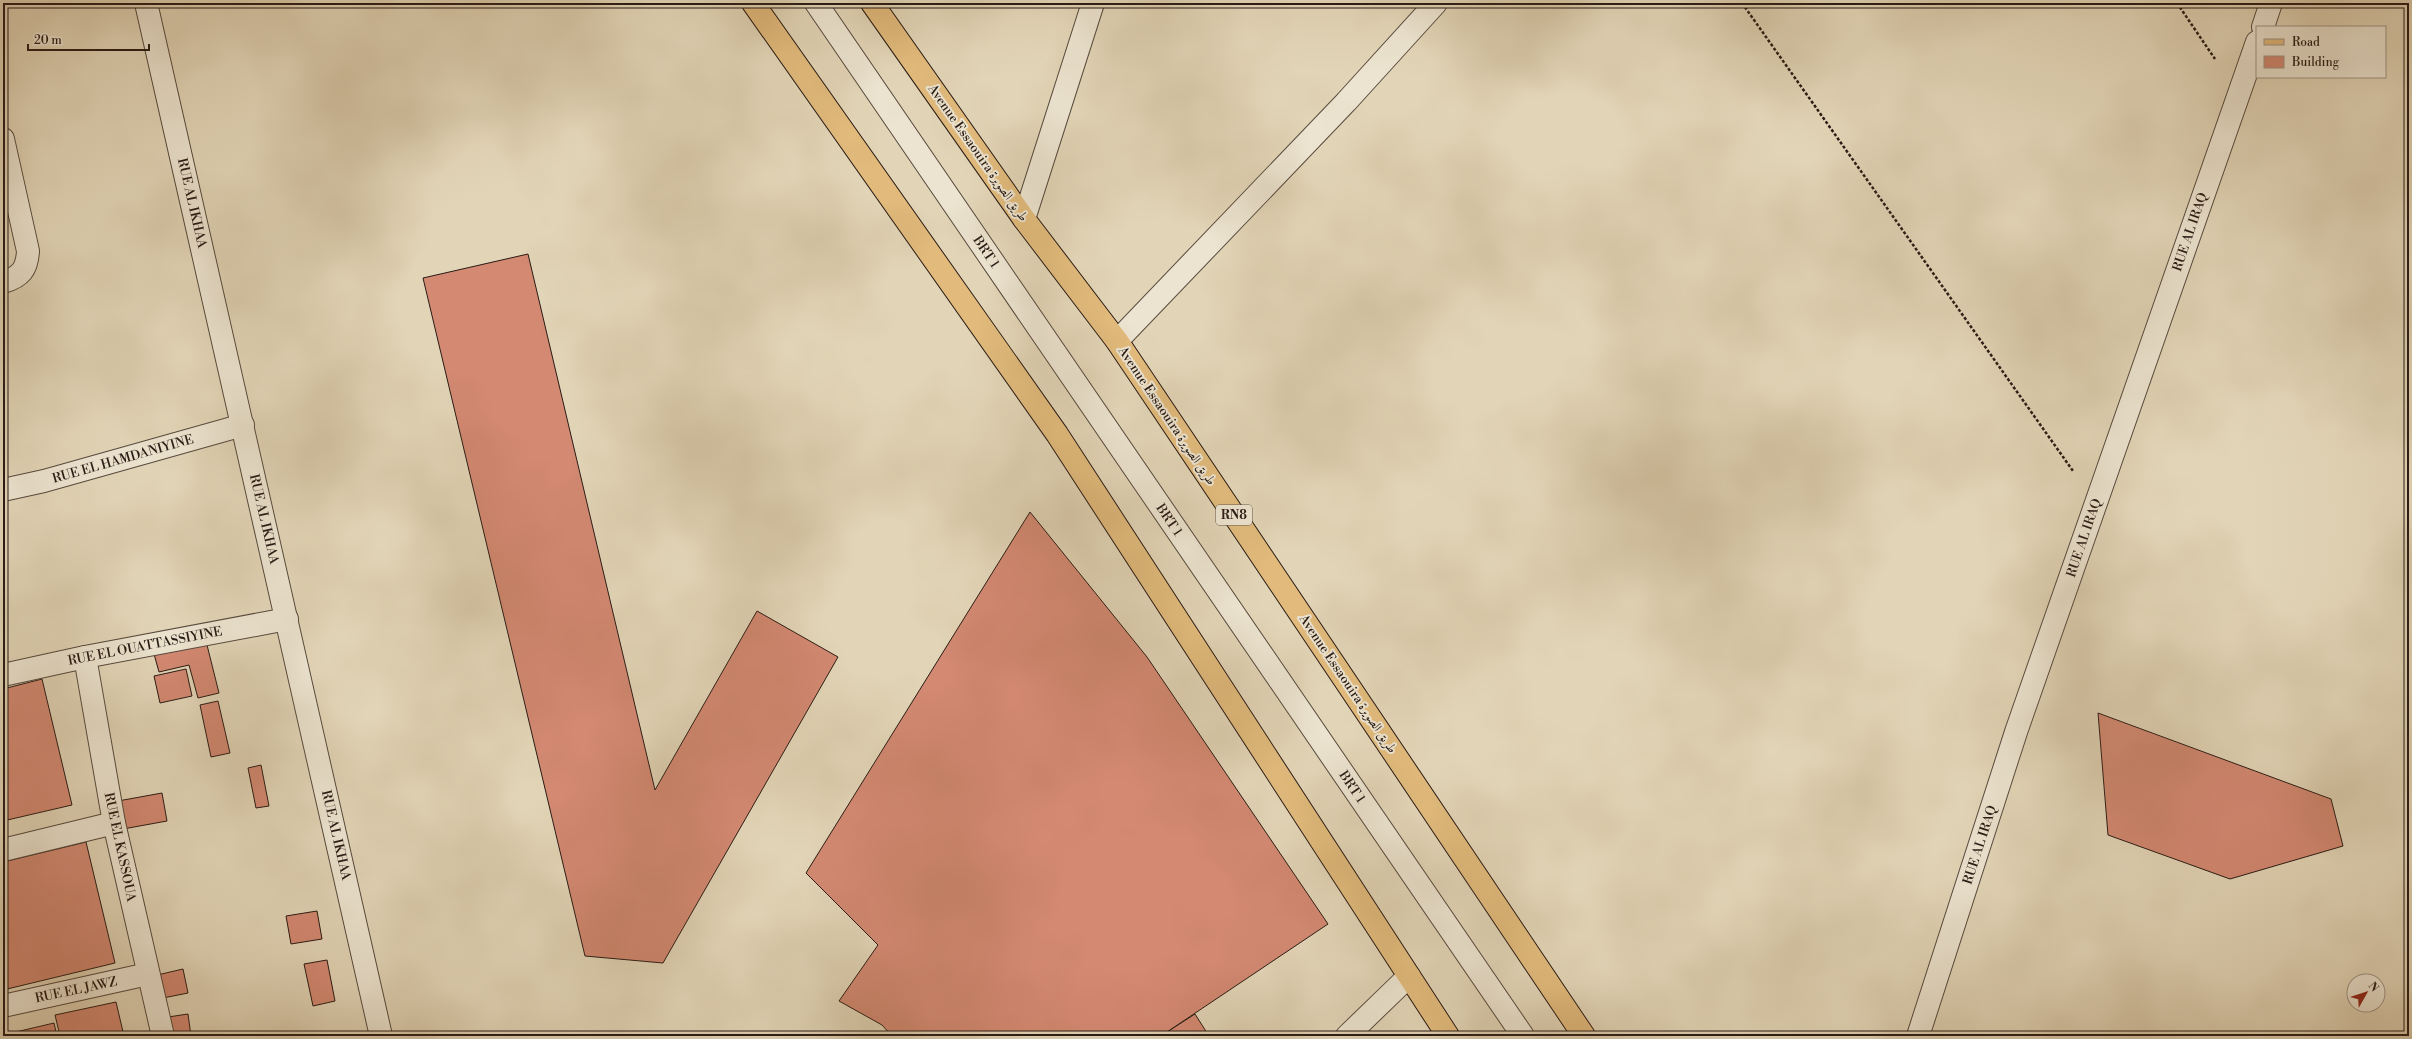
<svg xmlns="http://www.w3.org/2000/svg" width="2412" height="1039" font-family="'Libre Bodoni',Amiri,serif">
	<style>
		.building { fill: #d38972; stroke: #291b15 }
		.lines { fill: none; stroke-linecap: round; stroke-linejoin: round }
		.minor-casing { stroke: #574a3e; stroke-width: 24 }
		.major-casing { stroke: #291b15; stroke-width: 24 }
		.path { stroke: #291b15; stroke-width: 2.5; stroke-dasharray: 3 2; stroke-linecap: butt }
		.minor { stroke: #ece4d0; stroke-width: 22 }
		.major { stroke: #e1ba7c; stroke-width: 22 }
		.labels { text-anchor: middle; dominant-baseline: central; stroke-width: 4; stroke-linejoin: round; paint-order: stroke }
		.shield { fill: #ece4d0; stroke: #64574d; stroke-width: 1 }
		.shield-label { font-size: 12px; font-weight: bold; fill: #291b15 }
		.street-label { font-size: 13px; fill: #291b15; stroke: #ece4d0 }
	</style>
	<rect width="100%" height="100%" fill="#e2d5b7"/>
	<filter id="stains"><feTurbulence type="fractalNoise" baseFrequency=".005" numOctaves="4"/><feColorMatrix values="0 0 0 0 .2 0 0 0 0 .09 0 0 0 0 .02 0 0 0 .5 -.17"/></filter>
	<radialGradient id="worn" r=".72"><stop offset=".6" stop-color="#630" stop-opacity="0"/><stop offset="1" stop-color="#630" stop-opacity=".3"/></radialGradient>
	<!-- building -->
	<g class="building">
		<polygon points="528,254 655,790 757,611 838,657 663,963 585,956 423,278"/>
		<polygon points="1030,512 1147,657 1328,924 1161,1036 892,1036 882,1025 839,1001 878,945 806,873"/>
		<polygon points="206,641 219,693 198,698 189,665 159,672 154,654"/>
		<polygon points="186,669 192,696 160,703 154,676"/>
		<polygon points="42,679 72,805 3,821 3,689"/>
		<polygon points="218,701 230,753 211,757 200,705"/>
		<polygon points="2098,713 2331,799 2343,846 2230,879 2108,835"/>
		<polygon points="261,765 269,806 256,808 248,768"/>
		<polygon points="162,793 167,821 123,829 118,801"/>
		<polygon points="86,842 115,963 3,990 3,862"/>
		<polygon points="317,911 322,939 291,944 286,916"/>
		<polygon points="327,960 335,1001 313,1006 304,964"/>
		<polygon points="183,969 188,993 158,999 153,976"/>
		<polygon points="116,1002 124,1036 60,1036 55,1015"/>
		<polygon points="188,1014 191,1036 171,1036 168,1017"/>
		<polygon points="1195,1014 1209,1036 1161,1036"/>
		<polygon points="54,1023 57,1036 3,1036 3,1035"/>
	</g>
	<g class="lines">
		<defs>
			<g id="minor">
				<polyline points="146,3 381,1036"/>
				<polyline points="816,3 1523,1036"/>
				<polyline points="2263,27 2271,3"/>
				<path d="M3,139L28,251C27,269 21,277 3,282"/>
				<polyline points="1024,219 1093,3"/>
				<polyline points="1117,341 1346,102 1436,3"/>
				<polyline points="3,490 44,481 243,425"/>
				<polyline points="85,657 114,823 163,1036"/>
				<polyline points="3,675 85,657 287,619"/>
				<polyline points="3,850 114,823"/>
				<polyline points="3,1006 148,974"/>
				<polyline points="1347,1036 1409,976"/>
				<polyline points="1918,1036 2016,732 2257,42"/>
			</g>
			<g id="major">
				<polyline points="753,3 1057,434 1448,1036"/>
				<polyline points="872,3 1024,219 1117,341 1584,1036"/>
			</g>
		</defs>
		<!-- minor casing -->
		<use href="#minor" class="minor-casing"/>
		<!-- major casing -->
		<use href="#major" class="major-casing"/>
		<!-- path -->
		<g class="path">
			<polyline points="1742,3 2073,471"/>
			<polyline points="2177,3 2215,59"/>
		</g>
		<!-- minor -->
		<use href="#minor" class="minor"/>
		<!-- major -->
		<use href="#major" class="major"/>
	</g>
	<g class="labels">
		<!-- shield labels -->
		<rect class="shield" x="1216" y="505" width="36" height="20" rx="3"/>
		<g class="shield-label">
			<text x="1234" y="515">RN8</text>
		</g>
		<!-- street labels -->
		<g class="street-label">
			<text transform="translate(978 153) rotate(55)">Avenue Essaouira طريق الصويرة</text>
			<text transform="translate(192 203) rotate(77)">RUE AL IKHAA</text>
			<text transform="translate(2190 232) rotate(-71)">RUE AL IRAQ</text>
			<text transform="translate(986 252) rotate(56)">BRT 1</text>
			<text transform="translate(1167 416) rotate(56)">Avenue Essaouira طريق الصويرة</text>
			<text transform="translate(123 459) rotate(-16)">RUE EL HAMDANIYINE</text>
			<text transform="translate(264 519) rotate(77)">RUE AL IKHAA</text>
			<text transform="translate(1169 520) rotate(56)">BRT 1</text>
			<text transform="translate(2084 538) rotate(-71)">RUE AL IRAQ</text>
			<text transform="translate(145 646) rotate(-11)">RUE EL OUATTASSIYINE</text>
			<text transform="translate(1348 684) rotate(56)">Avenue Essaouira طريق الصويرة</text>
			<text transform="translate(1352 787) rotate(56)">BRT 1</text>
			<text transform="translate(336 835) rotate(77)">RUE AL IKHAA</text>
			<text transform="translate(1980 845) rotate(-72)">RUE AL IRAQ</text>
			<text transform="translate(120 847) rotate(78)">RUE EL KASSOUA</text>
			<text transform="translate(76 990) rotate(-12)">RUE EL JAWZ</text>
		</g>
	</g>
	<!-- margin -->
	<rect width="2412" height="1039" fill="none" stroke="#e2d5b7" stroke-width="16"/>
	<rect x="4" y="4" width="2404" height="1031" fill="none" stroke="#291b15" stroke-width="2"/>
	<rect x="8" y="8" width="2396" height="1023" fill="none" stroke="#291b15"/>
	<!-- legend -->
	<rect x="2256" y="26" width="130" height="52" fill="#ece4d0" stroke="#9e9485"/>
	<rect x="2264" y="39" width="20" height="6" fill="#e1ba7c" stroke="#9e9485"/>
	<text x="2292" y="46" font-size="12" fill="#291b15">Road</text>
	<rect x="2264" y="56" width="20" height="12" fill="#d38972" stroke="#9e9485"/>
	<text x="2292" y="66" font-size="12" fill="#291b15">Building</text>
	<!-- north arrow -->
	<g transform="translate(2366 993) rotate(51)"><circle r="19" fill="#ece4d0" stroke="#9e9485"/>
	<path d="M0-3L7 15L0 10L-7 15Z" fill="#8f2418"/>
	<text y="-6" font-size="11" font-weight="bold" text-anchor="middle" fill="#291b15">N</text>
	</g>
	<!-- scale -->
	<path d="M28 44v6h121v-6" fill="none" stroke="#291b15" stroke-width="2"/>
	<text x="34" y="44" font-size="12" fill="#291b15" stroke="#ece4d0" stroke-width="3" paint-order="stroke">20 m</text>
	<rect width="100%" height="100%" filter="url(#stains)"/>
	<rect width="100%" height="100%" fill="url(#worn)"/>
</svg>
